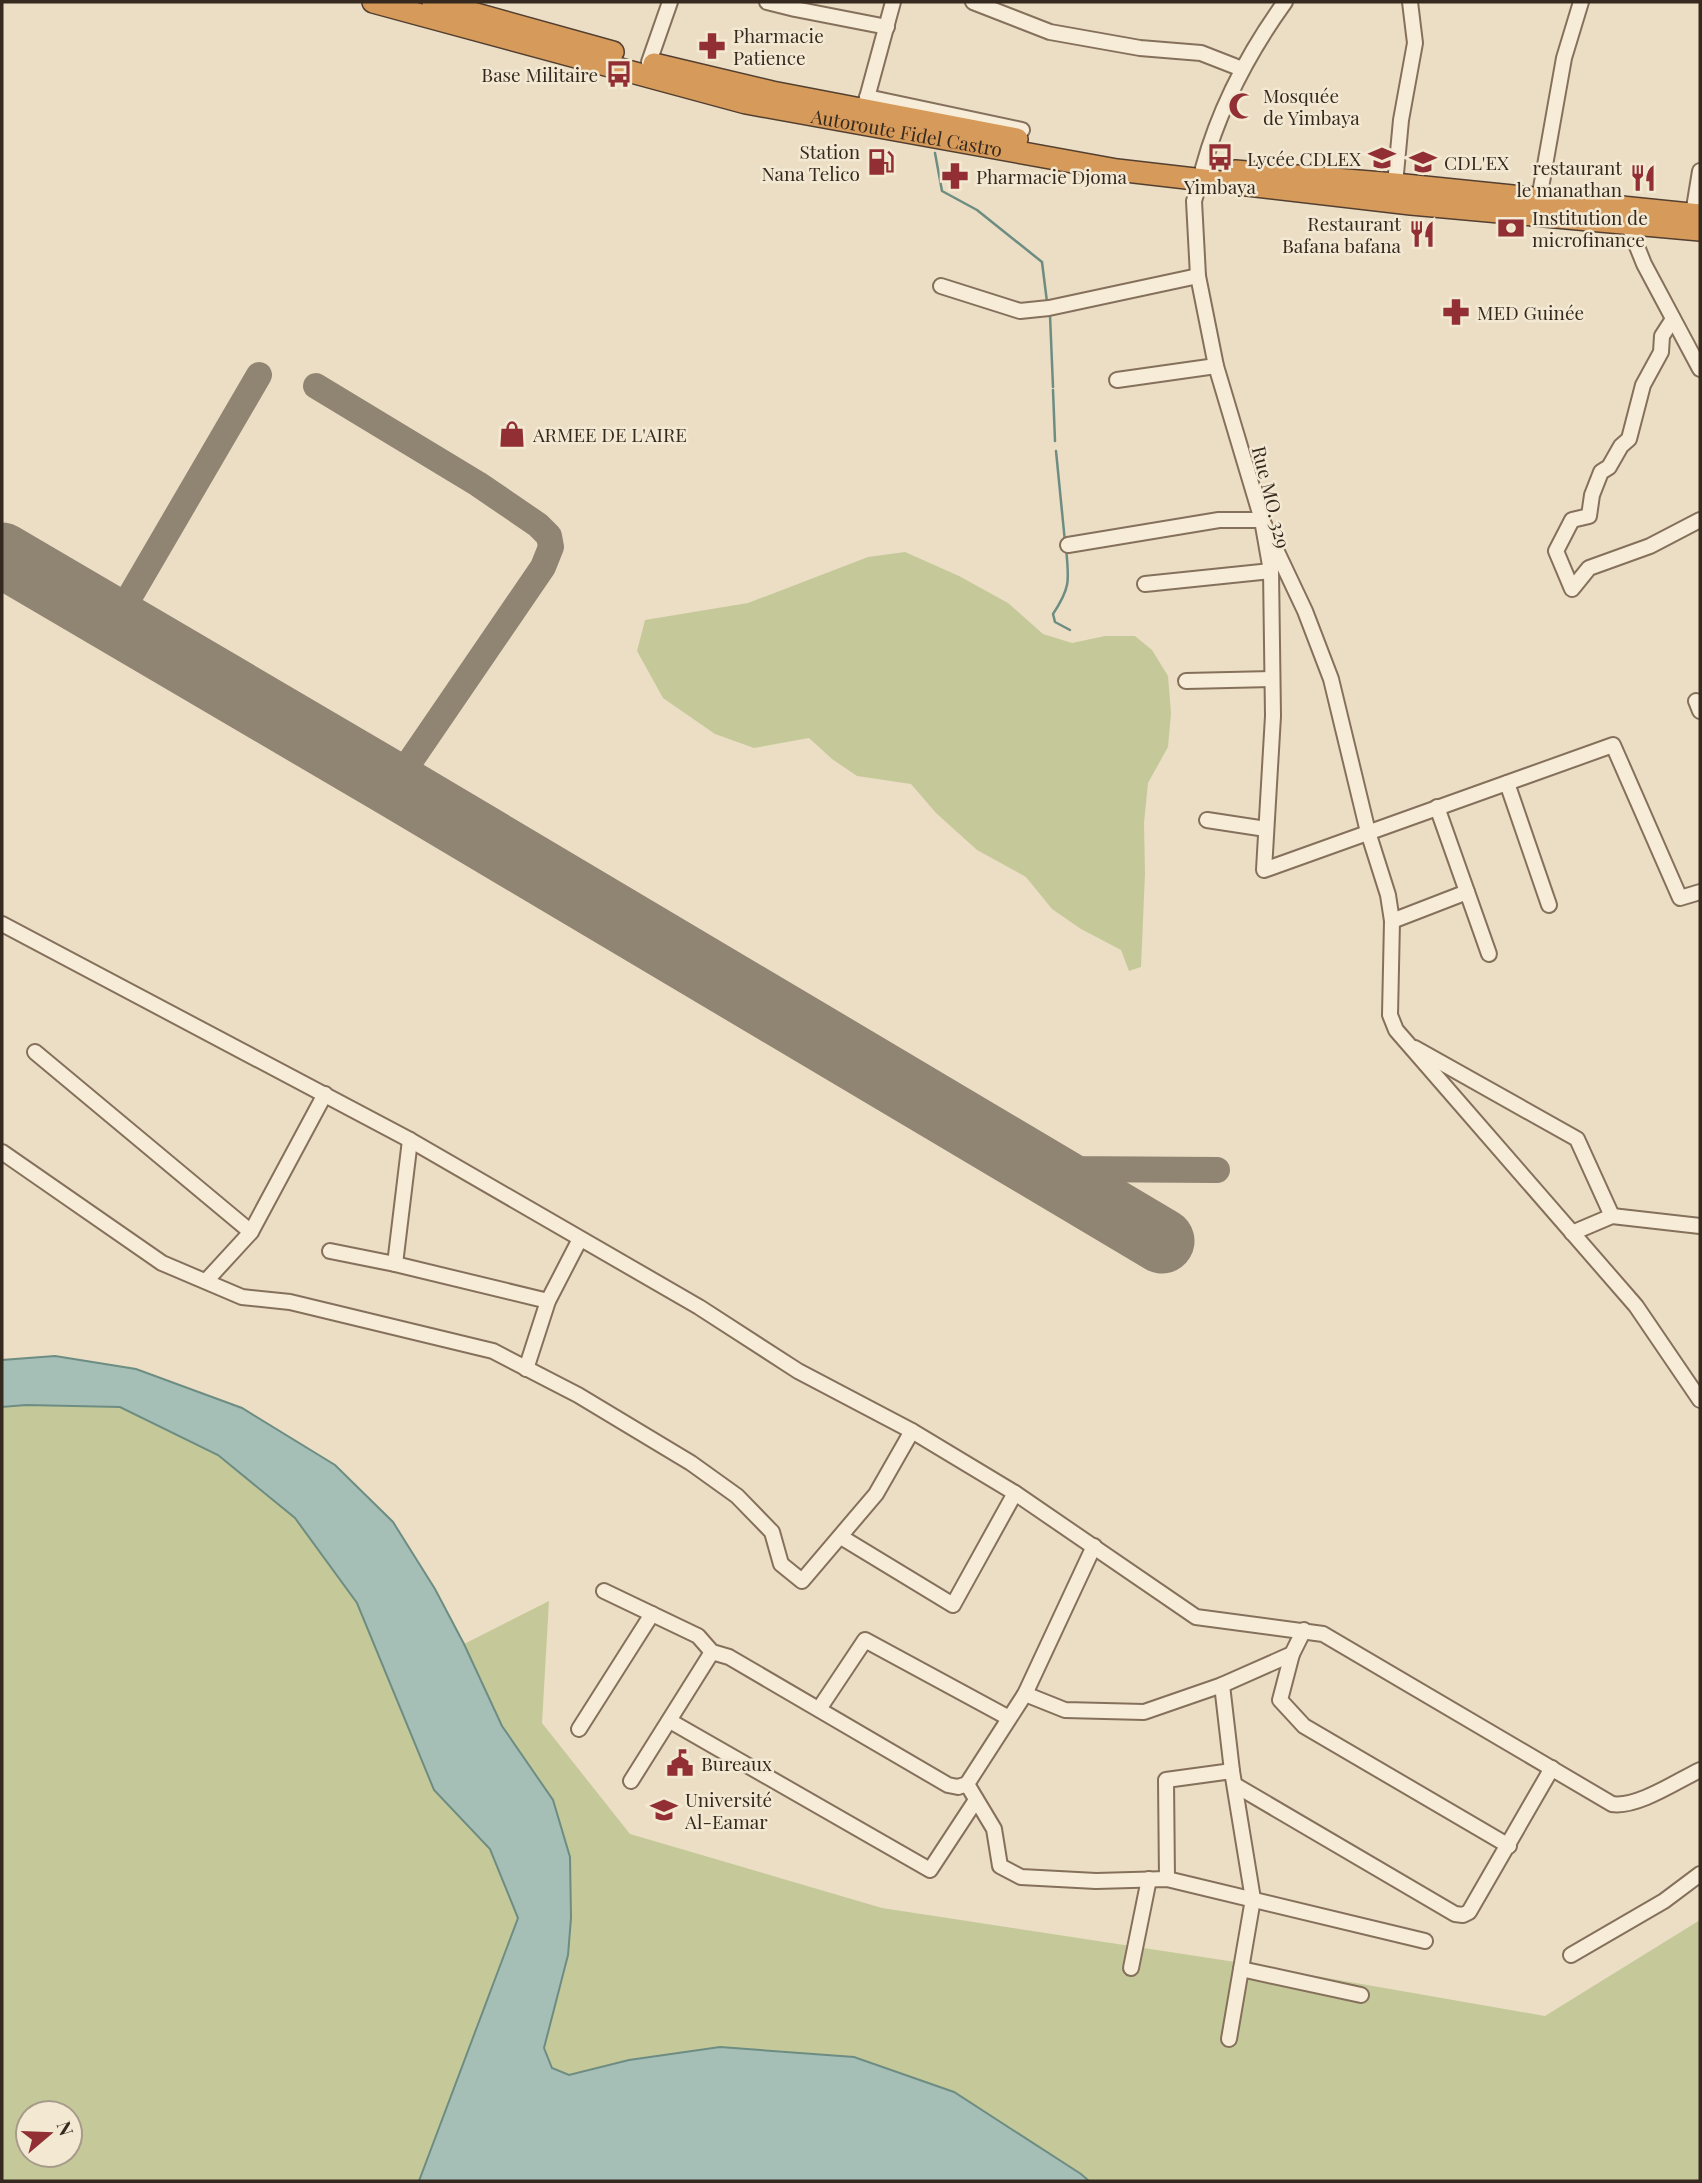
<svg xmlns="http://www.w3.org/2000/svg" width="1702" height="2183" font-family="'Playfair Display',serif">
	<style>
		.green { fill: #c5c999; fill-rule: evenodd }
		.water { fill: #a6bfb6; stroke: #6d8d83; stroke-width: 2 }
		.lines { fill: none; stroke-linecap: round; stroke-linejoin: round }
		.stream { stroke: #6d8d83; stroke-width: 2.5 }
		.taxiway { stroke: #908472; stroke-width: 26 }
		.runway { stroke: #908472; stroke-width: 65 }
		.minor-casing { stroke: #85705c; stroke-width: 18 }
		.highway-casing { stroke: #533f30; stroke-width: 24 }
		.minor { stroke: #f7ecd7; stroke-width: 14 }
		.highway { stroke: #d69a5a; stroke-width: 21 }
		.labels { text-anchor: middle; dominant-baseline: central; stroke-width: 5; stroke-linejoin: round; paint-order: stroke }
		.poi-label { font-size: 19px; fill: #36291f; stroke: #f3e9d3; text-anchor: start }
		.street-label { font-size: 19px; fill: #36291f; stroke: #f3e9d3 }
	</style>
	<rect width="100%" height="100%" fill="#ebdec4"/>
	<!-- green -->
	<g class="green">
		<polygon points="905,552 959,576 1008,603 1043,634 1072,643 1105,636 1135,636 1152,650 1168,676 1171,713 1168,747 1148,783 1144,823 1145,873 1141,967 1129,971 1121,950 1081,929 1052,909 1026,877 977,850 936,813 911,784 857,776 832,759 809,738 754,748 715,734 663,698 637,651 645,620 748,603 868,557"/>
		<path d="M26,1405L120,1407L218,1455L295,1518L357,1603L434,1790L490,1849L518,1918L419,2181H2V1407ZM28,2113H70V2155H28Z"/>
		<polygon points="549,1601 542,1723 630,1834 882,1908 1242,1963 1545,2016 1700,1920 1700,2181 1089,2181 1081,2174 629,2060 569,2075 551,2068 544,2048 568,1955 553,1800 502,1726 464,1644"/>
	</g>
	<!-- water -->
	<polygon class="water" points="55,1356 136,1369 242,1408 335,1465 393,1522 435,1589 464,1644 502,1726 553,1800 570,1857 571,1918 568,1955 544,2048 552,2068 569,2075 629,2060 720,2047 854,2057 954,2092 1081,2174 1089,2181 419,2181 518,1918 490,1849 434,1790 357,1603 295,1518 218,1455 120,1407 26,1405 2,1407 2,1360"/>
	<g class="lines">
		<!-- stream -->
		<g class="stream">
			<polyline points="935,153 942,191 977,210 1042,262 1047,302"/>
			<polyline points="1050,315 1053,387"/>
			<polyline points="1053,390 1055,441"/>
			<polyline points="1056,451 1065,542"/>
			<path d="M1066,548C1069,580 1071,587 1053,614L1055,622L1070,630"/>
		</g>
		<!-- taxiway -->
		<g class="taxiway">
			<polyline points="316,386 478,484 538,525 549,536 551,547 543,567 394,785"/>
			<polyline points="115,622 259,375"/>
			<polyline points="1025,1160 1051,1168 1064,1169 1217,1170"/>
		</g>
		<!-- runway -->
		<polyline class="runway" points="2,555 394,785 1162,1241"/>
		<defs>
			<g id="minor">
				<polyline points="767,2 795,9 887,27"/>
				<polyline points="973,2 1050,32 1140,48 1201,53 1242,69"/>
				<polyline points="649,62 670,2"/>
				<polyline points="867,97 1022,130"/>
				<polyline points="865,105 893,2"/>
				<path d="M1203,168C1219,109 1249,52 1285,2"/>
				<polyline points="1200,181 1194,201 1198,276 1216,366 1262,520 1271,571 1273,716 1264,870 1613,745 1680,898 1700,892"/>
				<polyline points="1395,184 1401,120 1415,43 1410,2"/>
				<polyline points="1539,199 1564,58 1581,2"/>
				<polyline points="1693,214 1700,171"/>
				<polyline points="1628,224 1644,264 1700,369"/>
				<polyline points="941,286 1020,311 1049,308 1198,276"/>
				<polyline points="1673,319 1662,336 1661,352 1643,385 1629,439 1621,446 1609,467 1601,472 1592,495 1589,516 1572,520 1556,551 1572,589 1589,568 1650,546 1700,520"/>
				<polyline points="1117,380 1216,366"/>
				<polyline points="1068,545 1219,520 1262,520 1305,611 1331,679 1368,832 1388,895 1392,921 1390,1015 1396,1030 1636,1306 1700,1400"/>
				<polyline points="1145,584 1271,571"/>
				<polyline points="1186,681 1272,679"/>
				<polyline points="1696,701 1700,711"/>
				<polyline points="1507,783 1549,905"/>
				<polyline points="1437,807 1489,954"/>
				<polyline points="1207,820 1266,829"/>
				<polyline points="1392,921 1467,892"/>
				<path d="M2,924L410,1140L699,1307L798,1371L912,1431L1015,1493L1196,1617L1323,1634L1612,1804C1637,1808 1677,1781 1700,1770"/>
				<polyline points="1415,1048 1577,1139 1612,1216"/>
				<polyline points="35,1052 251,1232 206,1281"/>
				<polyline points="2,1152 162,1263 242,1297 290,1302 493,1351 578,1395 691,1463 737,1496 772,1532 781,1564 802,1581 876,1494 912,1431"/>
				<polyline points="251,1232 325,1094"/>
				<polyline points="1572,1233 1612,1216 1700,1226"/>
				<polyline points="330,1251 395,1264 548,1301"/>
				<polyline points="395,1264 410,1140"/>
				<polyline points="526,1369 548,1301 580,1239"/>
				<polyline points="841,1537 953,1605 1015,1493"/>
				<polyline points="604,1591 698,1636 712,1652 729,1657 948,1785 958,1787 967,1784 1025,1694 1094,1546"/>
				<polyline points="1292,1654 1280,1700 1304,1726 1509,1846"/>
				<polyline points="1222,1685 1232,1771 1253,1899 1229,2039"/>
				<polyline points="1025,1694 1065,1710 1144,1712 1222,1685 1292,1654 1304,1630"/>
				<polyline points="819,1709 865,1640 1009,1718"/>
				<polyline points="670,1721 930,1870 976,1800"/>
				<polyline points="579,1729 652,1614"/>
				<polyline points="631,1781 712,1652"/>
				<polyline points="967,1784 994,1829 1000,1866 1021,1877 1096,1881 1167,1879 1425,1941"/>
				<polyline points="1235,1785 1455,1914 1463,1915 1469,1912 1552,1768"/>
				<polyline points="1167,1879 1166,1780 1232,1771"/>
				<polyline points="1571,1955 1664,1901 1700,1874"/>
				<polyline points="1131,1968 1149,1879"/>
				<polyline points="1241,1969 1361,1995"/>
			</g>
			<g id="highway">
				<path id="s1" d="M373,2L746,103L1117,170L1411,204L1700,230"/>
				<polyline points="433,2 613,52"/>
				<polyline points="654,64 772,92 1017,139"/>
				<polyline points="1235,171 1395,184 1700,215"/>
			</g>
		</defs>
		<!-- minor casing -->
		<use href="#minor" class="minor-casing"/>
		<!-- highway casing -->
		<use href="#highway" class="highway-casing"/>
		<!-- minor -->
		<use href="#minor" class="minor"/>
		<!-- highway -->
		<use href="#highway" class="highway"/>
	</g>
	<!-- icons -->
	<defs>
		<symbol id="pharmacy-bare" viewBox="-9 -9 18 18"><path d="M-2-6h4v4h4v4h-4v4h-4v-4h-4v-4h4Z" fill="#912f34" stroke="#f3e9d3" stroke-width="2.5" paint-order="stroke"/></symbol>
		<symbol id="bus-bare" viewBox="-9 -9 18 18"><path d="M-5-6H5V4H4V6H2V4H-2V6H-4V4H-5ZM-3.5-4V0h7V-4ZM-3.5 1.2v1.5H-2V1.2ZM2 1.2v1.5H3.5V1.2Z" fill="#912f34" stroke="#f3e9d3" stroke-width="2.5" paint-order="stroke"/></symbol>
		<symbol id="mosque-bare" viewBox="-9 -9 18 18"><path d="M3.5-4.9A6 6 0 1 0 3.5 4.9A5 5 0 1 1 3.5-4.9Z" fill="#912f34" stroke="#f3e9d3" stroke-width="2.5" paint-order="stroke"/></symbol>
		<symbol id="school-bare" viewBox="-9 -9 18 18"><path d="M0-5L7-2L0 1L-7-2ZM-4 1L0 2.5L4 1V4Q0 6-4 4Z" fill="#912f34" stroke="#f3e9d3" stroke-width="2.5" paint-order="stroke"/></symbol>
		<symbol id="fuel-bare" viewBox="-9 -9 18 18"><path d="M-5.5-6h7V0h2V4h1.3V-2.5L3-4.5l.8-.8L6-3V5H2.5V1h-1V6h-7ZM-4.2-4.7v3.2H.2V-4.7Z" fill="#912f34" stroke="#f3e9d3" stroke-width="2.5" paint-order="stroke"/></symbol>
		<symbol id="restaurant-bare" viewBox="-9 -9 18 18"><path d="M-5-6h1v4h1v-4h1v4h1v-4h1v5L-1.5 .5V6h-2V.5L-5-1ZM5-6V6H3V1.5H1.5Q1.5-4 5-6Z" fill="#912f34" stroke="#f3e9d3" stroke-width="2.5" paint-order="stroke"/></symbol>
		<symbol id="bank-bare" viewBox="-9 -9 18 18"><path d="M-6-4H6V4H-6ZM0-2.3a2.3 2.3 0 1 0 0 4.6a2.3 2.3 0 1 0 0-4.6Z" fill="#912f34" stroke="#f3e9d3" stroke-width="2.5" paint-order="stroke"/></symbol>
		<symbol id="shop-bare" viewBox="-9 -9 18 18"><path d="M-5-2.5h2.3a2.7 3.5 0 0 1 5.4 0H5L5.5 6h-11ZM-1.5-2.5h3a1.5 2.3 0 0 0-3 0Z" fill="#912f34" stroke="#f3e9d3" stroke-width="2.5" paint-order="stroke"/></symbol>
		<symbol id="civic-bare" viewBox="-9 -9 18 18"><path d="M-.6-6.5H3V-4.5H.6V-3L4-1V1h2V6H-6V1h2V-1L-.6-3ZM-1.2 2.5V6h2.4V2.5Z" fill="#912f34" stroke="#f3e9d3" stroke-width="2.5" paint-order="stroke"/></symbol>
		<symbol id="university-bare" viewBox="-9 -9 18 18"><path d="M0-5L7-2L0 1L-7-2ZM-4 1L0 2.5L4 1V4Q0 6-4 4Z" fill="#912f34" stroke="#f3e9d3" stroke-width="2.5" paint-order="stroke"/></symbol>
	</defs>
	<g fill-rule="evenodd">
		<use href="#pharmacy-bare" x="693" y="27" width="38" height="38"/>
		<use href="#bus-bare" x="600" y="55" width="38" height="38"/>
		<use href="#mosque-bare" x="1223" y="87" width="38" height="38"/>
		<use href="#bus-bare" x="1201" y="138" width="38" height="38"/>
		<use href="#school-bare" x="1363" y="139" width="38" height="38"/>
		<use href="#fuel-bare" x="862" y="143" width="38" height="38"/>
		<use href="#school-bare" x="1404" y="143" width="38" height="38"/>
		<use href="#pharmacy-bare" x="936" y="157" width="38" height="38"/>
		<use href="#restaurant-bare" x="1624" y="159" width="38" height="38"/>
		<use href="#bank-bare" x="1492" y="209" width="38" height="38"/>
		<use href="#restaurant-bare" x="1403" y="215" width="38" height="38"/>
		<use href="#pharmacy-bare" x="1437" y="293" width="38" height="38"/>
		<use href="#shop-bare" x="493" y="415" width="38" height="38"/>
		<use href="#civic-bare" x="661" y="1744" width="38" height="38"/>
		<use href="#university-bare" x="645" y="1791" width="38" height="38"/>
	</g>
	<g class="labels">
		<!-- poi labels -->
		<g class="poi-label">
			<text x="733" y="35">Pharmacie<tspan x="733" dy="22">Patience</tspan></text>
			<text x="598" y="74" text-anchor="end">Base Militaire</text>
			<text x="1263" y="95">Mosquée<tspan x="1263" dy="22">de Yimbaya</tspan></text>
			<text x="860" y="151" text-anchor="end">Station<tspan x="860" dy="22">Nana Telico</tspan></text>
			<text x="1361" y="158" text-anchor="end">Lycée CDLEX</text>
			<text x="1444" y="162">CDL'EX</text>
			<text x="1622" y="167" text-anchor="end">restaurant<tspan x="1622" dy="22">le manathan</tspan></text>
			<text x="976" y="176">Pharmacie Djoma</text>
			<text x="1220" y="186" text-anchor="middle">Yimbaya</text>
			<text x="1532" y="217">Institution de<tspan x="1532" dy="22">microfinance</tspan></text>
			<text x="1401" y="223" text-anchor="end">Restaurant<tspan x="1401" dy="22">Bafana bafana</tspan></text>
			<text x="1477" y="312">MED Guinée</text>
			<text x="533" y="434">ARMEE DE L'AIRE</text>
			<text x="701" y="1763">Bureaux</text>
			<text x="685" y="1799">Université<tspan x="685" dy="22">Al-Eamar</tspan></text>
		</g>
		<!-- street labels -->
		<g class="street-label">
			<text stroke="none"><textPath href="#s1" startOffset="550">Autoroute Fidel Castro</textPath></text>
			<text transform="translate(1272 497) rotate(76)">Rue MO. 329</text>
		</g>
	</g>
	<!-- border -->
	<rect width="1702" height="2183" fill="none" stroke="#36291f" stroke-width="7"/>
	<!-- north arrow -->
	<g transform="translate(49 2134) rotate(71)"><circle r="33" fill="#f3e9d3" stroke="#a79c8b" stroke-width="2"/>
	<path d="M0-5L12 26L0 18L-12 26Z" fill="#912f34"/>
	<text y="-10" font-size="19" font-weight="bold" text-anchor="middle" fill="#36291f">N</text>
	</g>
</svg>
